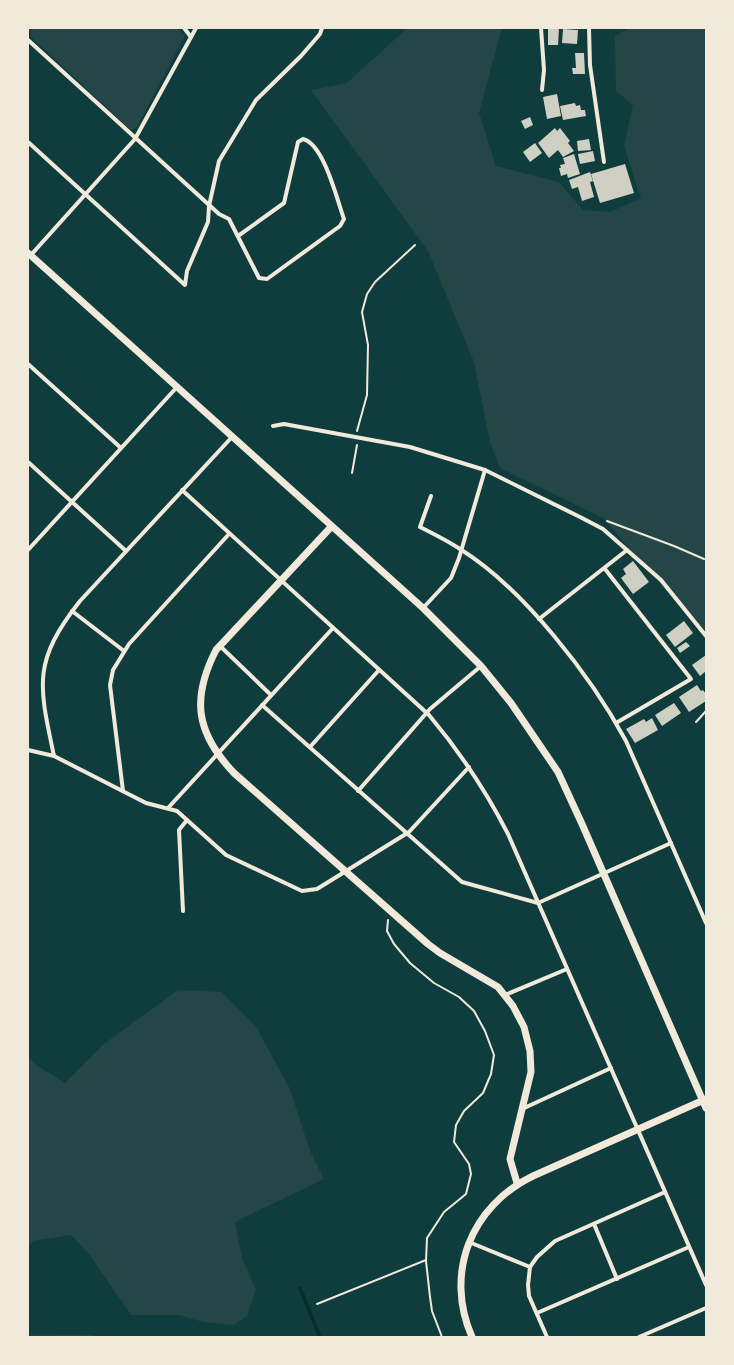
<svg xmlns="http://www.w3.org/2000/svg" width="734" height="1365" font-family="Quicksand,sans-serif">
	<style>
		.green { fill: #244646 }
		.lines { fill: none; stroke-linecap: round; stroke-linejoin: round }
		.stream { stroke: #0a2a2b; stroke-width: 3.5 }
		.building { fill: #cfcfc3 }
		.path { stroke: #f1e9da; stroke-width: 2 }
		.minor { stroke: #f1e9da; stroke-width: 4 }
		.tertiary { stroke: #f1e9da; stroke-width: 7 }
	</style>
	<rect width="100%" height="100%" fill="#0f3d3e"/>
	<!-- green -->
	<g class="green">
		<polygon points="31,28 178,28 185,36 137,127 131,130 31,37"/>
		<polygon points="407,28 502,28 479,113 496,166 559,182 583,210 610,212 641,198 624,146 633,105 616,91 615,36 630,28 706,28 706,633 702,632 603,518 500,468 490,442 474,362 428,251 311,90 347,83"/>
		<polygon points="178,990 222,992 255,1025 290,1089 310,1151 324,1179 235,1222 242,1258 256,1290 247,1316 234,1325 203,1322 179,1315 131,1315 89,1254 71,1235 32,1241 28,1249 28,1056 35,1064 65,1083 104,1044"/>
		<polygon points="31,1334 90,1335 100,1337 31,1337"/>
	</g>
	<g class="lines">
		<!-- stream -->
		<polyline class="stream" points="300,1288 320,1337"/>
	</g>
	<!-- building -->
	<g class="building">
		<polygon points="548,28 559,28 558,45 548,45"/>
		<polygon points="563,29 578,30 577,44 562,43"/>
		<polygon points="575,53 584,53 585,74 573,74 572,68 576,68"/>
		<polygon points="557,94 561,116 547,119 543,97"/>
		<polygon points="575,103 576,106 580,105 581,110 585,110 586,116 563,120 560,106"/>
		<polygon points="530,117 533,125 525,129 521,121"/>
		<polygon points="555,128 557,131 560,128 570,141 568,143 574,151 563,157 558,150 549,158 538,143"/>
		<polygon points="589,139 591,150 578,151 577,141"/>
		<polygon points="535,143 542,153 530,162 523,152"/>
		<polygon points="593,151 595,161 580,164 578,154"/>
		<polygon points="574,154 580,174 568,178 567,174 561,176 559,168 561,168 560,165 565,164 563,158"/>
		<polygon points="625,164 634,193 600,203 591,174"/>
		<polygon points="590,172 593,181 590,182 594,197 582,201 578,187 572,189 569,180"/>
		<polygon points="633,561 649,582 633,594 621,578 626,574 623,569"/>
		<polygon points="684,621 693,633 675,647 666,635"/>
		<polygon points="686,642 690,646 680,653 677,648"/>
		<polygon points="706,655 706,671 700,676 692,665"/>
		<polygon points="697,685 701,691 703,690 706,694 706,701 689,712 679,697"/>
		<polygon points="674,703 681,713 662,726 655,715"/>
		<polygon points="652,718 658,730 635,743 626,729 644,719 646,722"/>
	</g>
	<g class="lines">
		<!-- path -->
		<g class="path">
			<polyline points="357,431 367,395 368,345 362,312 367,294 375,282 415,245"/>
			<polyline points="352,473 357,445"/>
			<polyline points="607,521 674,546 704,559"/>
			<polyline points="696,722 706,711"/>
			<polyline points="388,920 387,931 394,944 410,963 434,983 459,997 474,1011 485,1031 494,1055 491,1074 483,1093 464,1111 456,1125 454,1142 469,1164 471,1174 466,1194 444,1212 427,1238 426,1261 430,1297 432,1311 442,1337"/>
			<polyline points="317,1304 426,1260"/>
		</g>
		<!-- minor -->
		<g class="minor">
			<polyline points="184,28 191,37"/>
			<polyline points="541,28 544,70 542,90"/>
			<polyline points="589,28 590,65 604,162"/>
			<path d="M28,40L219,214L229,219L259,278L267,279L340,226L344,219C337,200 324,144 303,139L298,142L284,203L238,236"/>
			<polyline points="28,142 185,285 187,271 208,222 209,206 219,161 256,100 301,56 320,34 322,28"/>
			<polyline points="30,256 135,139 196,28"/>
			<polyline points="28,364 121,448"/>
			<polyline points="273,426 284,424 410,447 485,470 459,558 451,578 423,608"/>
			<polyline points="28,462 126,551"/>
			<polyline points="485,470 582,518 603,529 661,580 706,636"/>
			<path d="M182,490L429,715C460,752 486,791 508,834L706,1285"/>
			<path d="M431,496L420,527C434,534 448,541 460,549C523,588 591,676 626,741L706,923"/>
			<polyline points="28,550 177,387"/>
			<polyline points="605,569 691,679 616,723"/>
			<polyline points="72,611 124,651"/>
			<polyline points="539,619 627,550"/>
			<polyline points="220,646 271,695"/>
			<polyline points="262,705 462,882 538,903 671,843"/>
			<polyline points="310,747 379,670"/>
			<polyline points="28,750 54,756 146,803 177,811 226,855 302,891 317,889 409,832 469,767"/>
			<path d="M54,756C39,685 32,662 80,601L232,437"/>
			<polyline points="123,791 110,685 113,670 129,644 229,534"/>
			<polyline points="358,791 430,709 481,666"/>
			<polyline points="168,808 333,628"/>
			<polyline points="183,911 179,830 187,820"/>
			<polyline points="505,995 567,969"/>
			<polyline points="522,1109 611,1068"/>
			<polyline points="594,1224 617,1279"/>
			<polyline points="469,1242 530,1267"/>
			<polyline points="537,1313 689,1247"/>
			<polyline points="547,1337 529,1296 528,1285 530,1267 537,1257 555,1241 665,1192"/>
			<polyline points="639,1337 706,1308"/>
		</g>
		<!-- tertiary -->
		<g class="tertiary">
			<polyline points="28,253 423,608 481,666 511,703 558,772 582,824 706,1108"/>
			<path d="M331,527L216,650C191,699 196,733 234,773L428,944L440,953L498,987L513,1006L524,1027L530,1051L531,1072L510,1159L517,1183"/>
			<path d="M472,1337C444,1273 471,1206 533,1176L706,1099"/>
		</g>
	</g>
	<!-- border -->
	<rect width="734" height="1365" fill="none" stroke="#f1e9da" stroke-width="58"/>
</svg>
